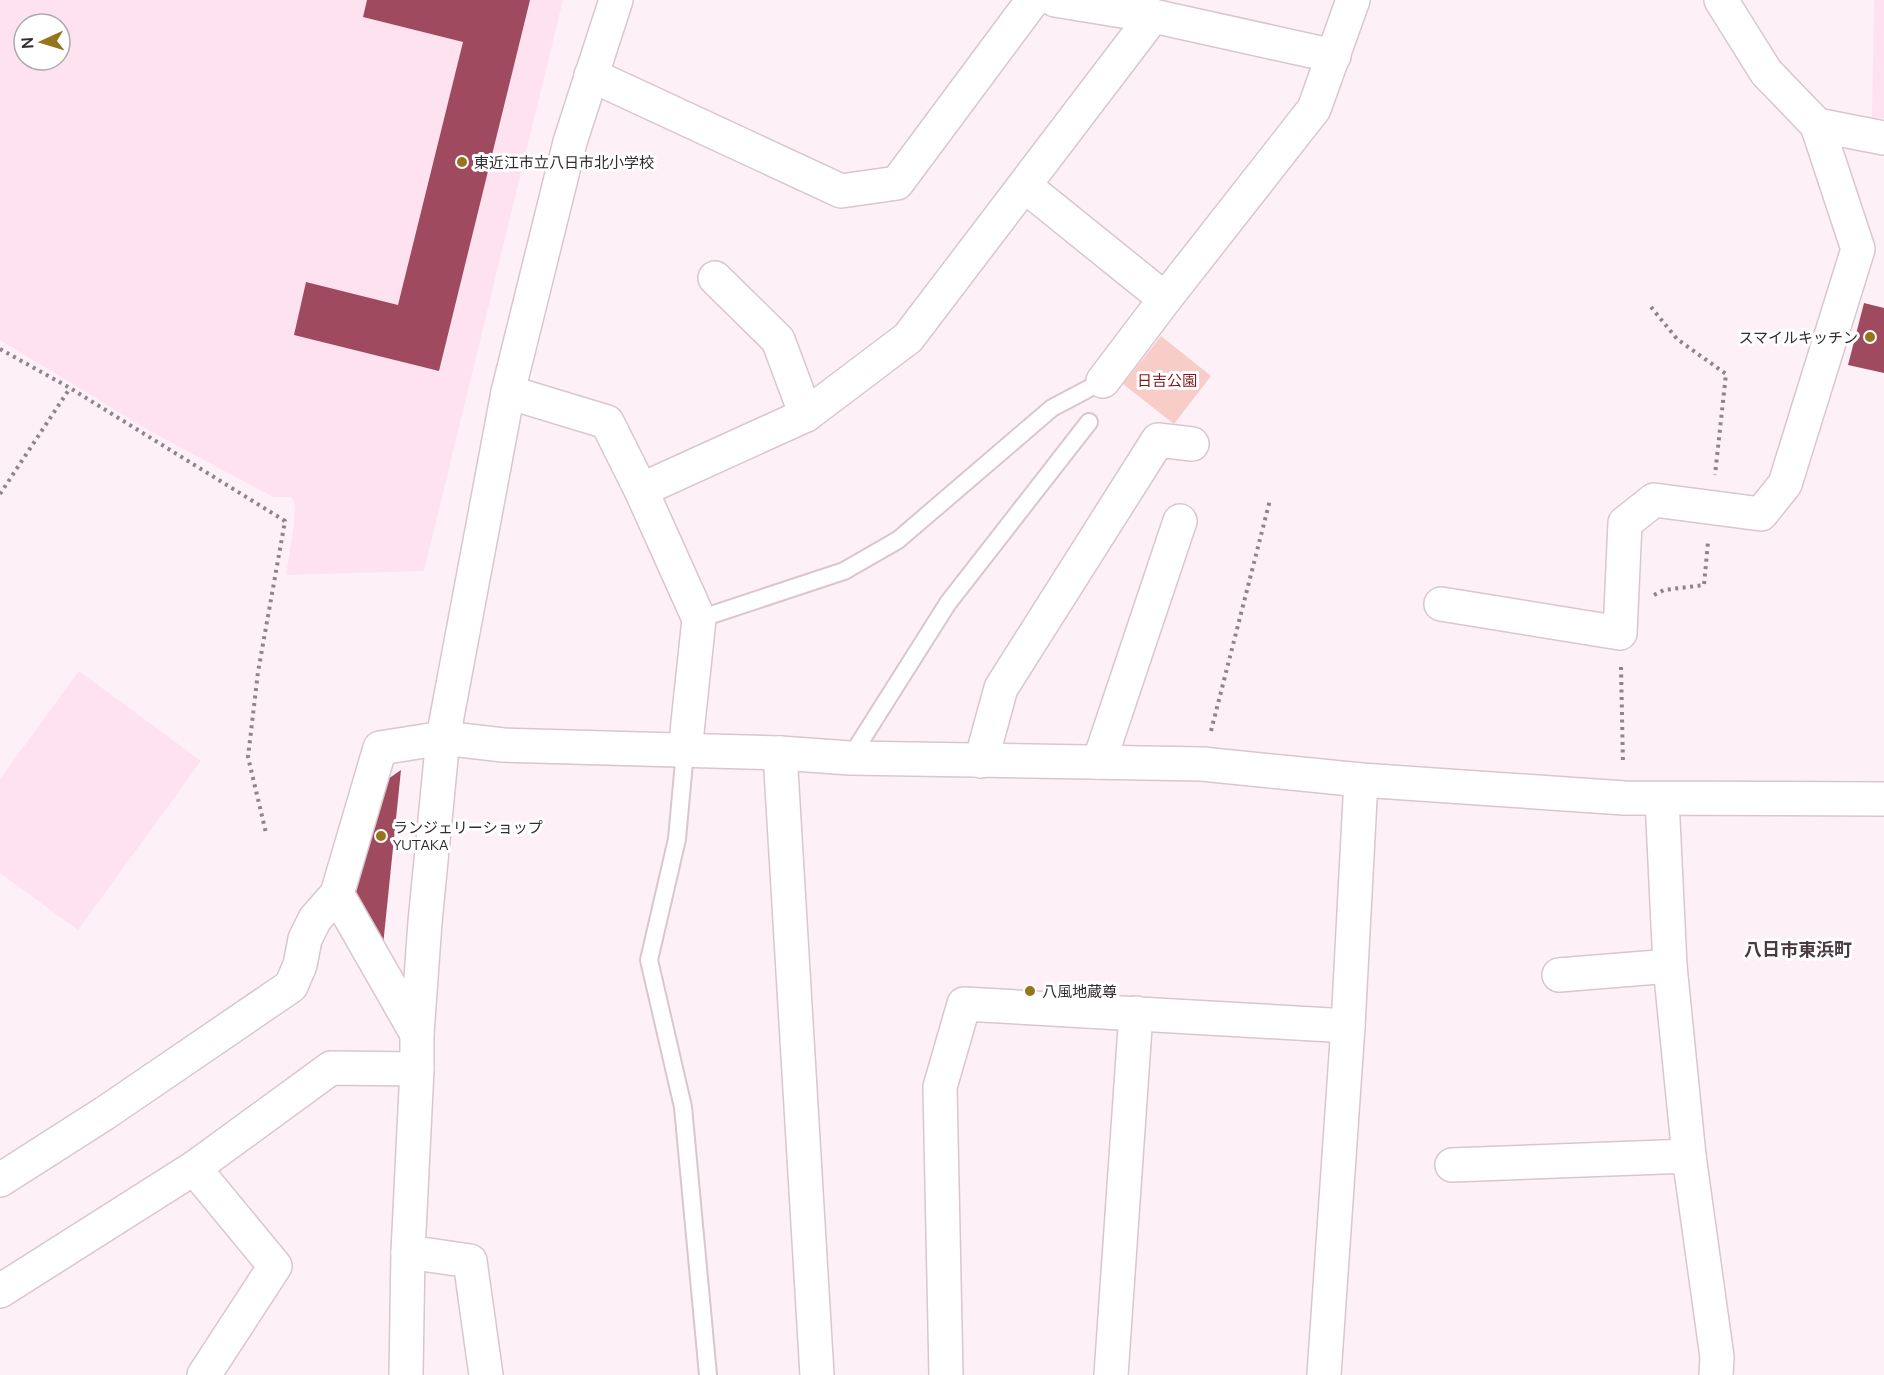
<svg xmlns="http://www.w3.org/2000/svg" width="1884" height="1375" font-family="Manrope,'Noto Sans JP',sans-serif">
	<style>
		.built { fill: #fee2f0; fill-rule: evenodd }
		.green { fill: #f8ccc7 }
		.building { fill: #a04a5f }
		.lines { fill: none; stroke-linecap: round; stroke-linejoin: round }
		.service-casing { stroke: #d9c6cf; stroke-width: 20 }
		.minor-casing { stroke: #d9c6cf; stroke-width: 36 }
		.tertiary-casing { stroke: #d9c6cf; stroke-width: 36 }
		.path { stroke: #8e858a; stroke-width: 4; stroke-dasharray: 3 4.5; stroke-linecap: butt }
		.service { stroke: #fff; stroke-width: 16 }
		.minor { stroke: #fff; stroke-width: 33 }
		.tertiary { stroke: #fff; stroke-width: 33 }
		.poi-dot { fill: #96741c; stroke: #fff; stroke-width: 2 }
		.labels { text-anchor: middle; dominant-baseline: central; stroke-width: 6; stroke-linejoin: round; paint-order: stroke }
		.poi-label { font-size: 15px; fill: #322b2f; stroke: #fff; text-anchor: start }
		.park-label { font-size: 15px; fill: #841516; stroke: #fff }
		.quarter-label { font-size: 18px; font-weight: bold; fill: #4a3b42; stroke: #fff }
	</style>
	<rect width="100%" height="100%" fill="#fdf1f7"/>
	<!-- built -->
	<g class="built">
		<path d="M0,0H563L424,571L286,575L294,525L295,504L291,497H273L150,431L0,340ZM24,24H60V60H24Z"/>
		<polygon points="1874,0 1884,0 1884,118 1872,118"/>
		<polygon points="79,671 201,761 78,930 0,873 0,779"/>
	</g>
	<!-- green -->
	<polygon class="green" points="1161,336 1211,376 1174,424 1123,384"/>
	<!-- building -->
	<g class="building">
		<polygon points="367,0 530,0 439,371 294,335 306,282 398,305 463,42 363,17"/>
		<polygon points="1864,303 1884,308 1884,373 1848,365"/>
		<polygon points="401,770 381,965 352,891 385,781"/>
	</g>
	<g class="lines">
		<defs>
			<g id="service">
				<polyline points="699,619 844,571 898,540 1052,408 1103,381"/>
				<polyline points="685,751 677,839 649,960 683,1107 708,1375"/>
				<polyline points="850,758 948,603 1089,422"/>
			</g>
			<g id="minor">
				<polyline points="1055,0 1153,16 1334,56"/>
				<polyline points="1721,0 1766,72 1817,125 1884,138"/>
				<polyline points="591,75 841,191 897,183 1033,0"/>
				<polyline points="1025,186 1165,299 1314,109 1353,0"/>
				<polyline points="715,278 778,340 806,415"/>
				<polyline points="1103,381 1165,299"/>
				<polyline points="508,392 607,422 641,490 699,619 685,751"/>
				<polyline points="641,490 806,415 908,338 1153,16"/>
				<polyline points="1441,604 1620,633 1625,523 1654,500 1761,514 1785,484 1858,249 1817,125"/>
				<polyline points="780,753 817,1375"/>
				<polyline points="981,761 1001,688 1158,440 1192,444"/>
				<polyline points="1099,762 1180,521"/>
				<polyline points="1662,799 1670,966 1689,1156 1717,1357 1716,1375"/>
				<polyline points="1559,975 1670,966"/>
				<polyline points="417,1034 337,894 380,748 443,738 503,745 780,753 850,758 1202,764 1361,780 1624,798 1884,799"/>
				<polyline points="1452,1165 1689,1156"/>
				<polyline points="194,1168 275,1266 204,1375"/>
				<polyline points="0,1180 105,1113 291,986 300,965 305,939 315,919 337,894"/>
				<polyline points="408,1252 470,1261 486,1375"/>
				<polyline points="0,1291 194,1168 331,1068 417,1069"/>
				<polyline points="946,1375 940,1087 964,1004 1348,1026"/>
				<polyline points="1111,1375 1136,1013"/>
				<polyline points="1324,1375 1348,1026 1361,780"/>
			</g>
			<polyline id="tertiary" points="406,1375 408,1252 417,1069 417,1034 425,922 443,738 508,392 570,142 616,0"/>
		</defs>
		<!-- service casing -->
		<use href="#service" class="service-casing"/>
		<!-- minor casing -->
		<use href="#minor" class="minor-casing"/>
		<!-- tertiary casing -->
		<use href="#tertiary" class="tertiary-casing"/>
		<!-- path -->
		<g class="path">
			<polyline points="1651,307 1677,339 1726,374 1715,475"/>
			<polyline points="0,349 70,388 285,521 258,672 248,757 266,833"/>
			<polyline points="0,494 70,388"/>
			<polyline points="1654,595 1664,590 1704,585 1708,542"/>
			<polyline points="1621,667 1623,764"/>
			<polyline points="1211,731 1270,500"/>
		</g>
		<!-- service -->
		<use href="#service" class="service"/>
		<!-- minor -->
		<use href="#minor" class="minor"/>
		<!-- tertiary -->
		<use href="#tertiary" class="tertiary"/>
	</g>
	<!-- markers -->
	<g class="poi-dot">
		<circle cx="462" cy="162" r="6"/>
		<circle cx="1870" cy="337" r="6"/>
		<circle cx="381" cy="836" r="6"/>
		<circle cx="1030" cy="991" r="6"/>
	</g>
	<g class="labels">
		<!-- poi labels -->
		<g class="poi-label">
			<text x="474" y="162">東近江市立八日市北小学校</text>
			<text x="1858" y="337" text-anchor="end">スマイルキッチン</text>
			<text x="393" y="827">ランジェリーショップ<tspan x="393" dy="17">YUTAKA</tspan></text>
			<text x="1042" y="991">八風地蔵尊</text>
		</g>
		<!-- park labels -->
		<g class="park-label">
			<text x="1167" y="380">日吉公園</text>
		</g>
		<!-- quarter labels -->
		<g class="quarter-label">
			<text x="1798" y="949">八日市東浜町</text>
		</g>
	</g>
	<!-- north arrow -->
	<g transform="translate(42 42) rotate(266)"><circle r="28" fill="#ffffff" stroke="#adaaac" stroke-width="1.5"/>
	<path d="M0-4.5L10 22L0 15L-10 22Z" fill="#96741c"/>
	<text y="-9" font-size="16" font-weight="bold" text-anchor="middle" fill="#322b2f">N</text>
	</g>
</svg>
